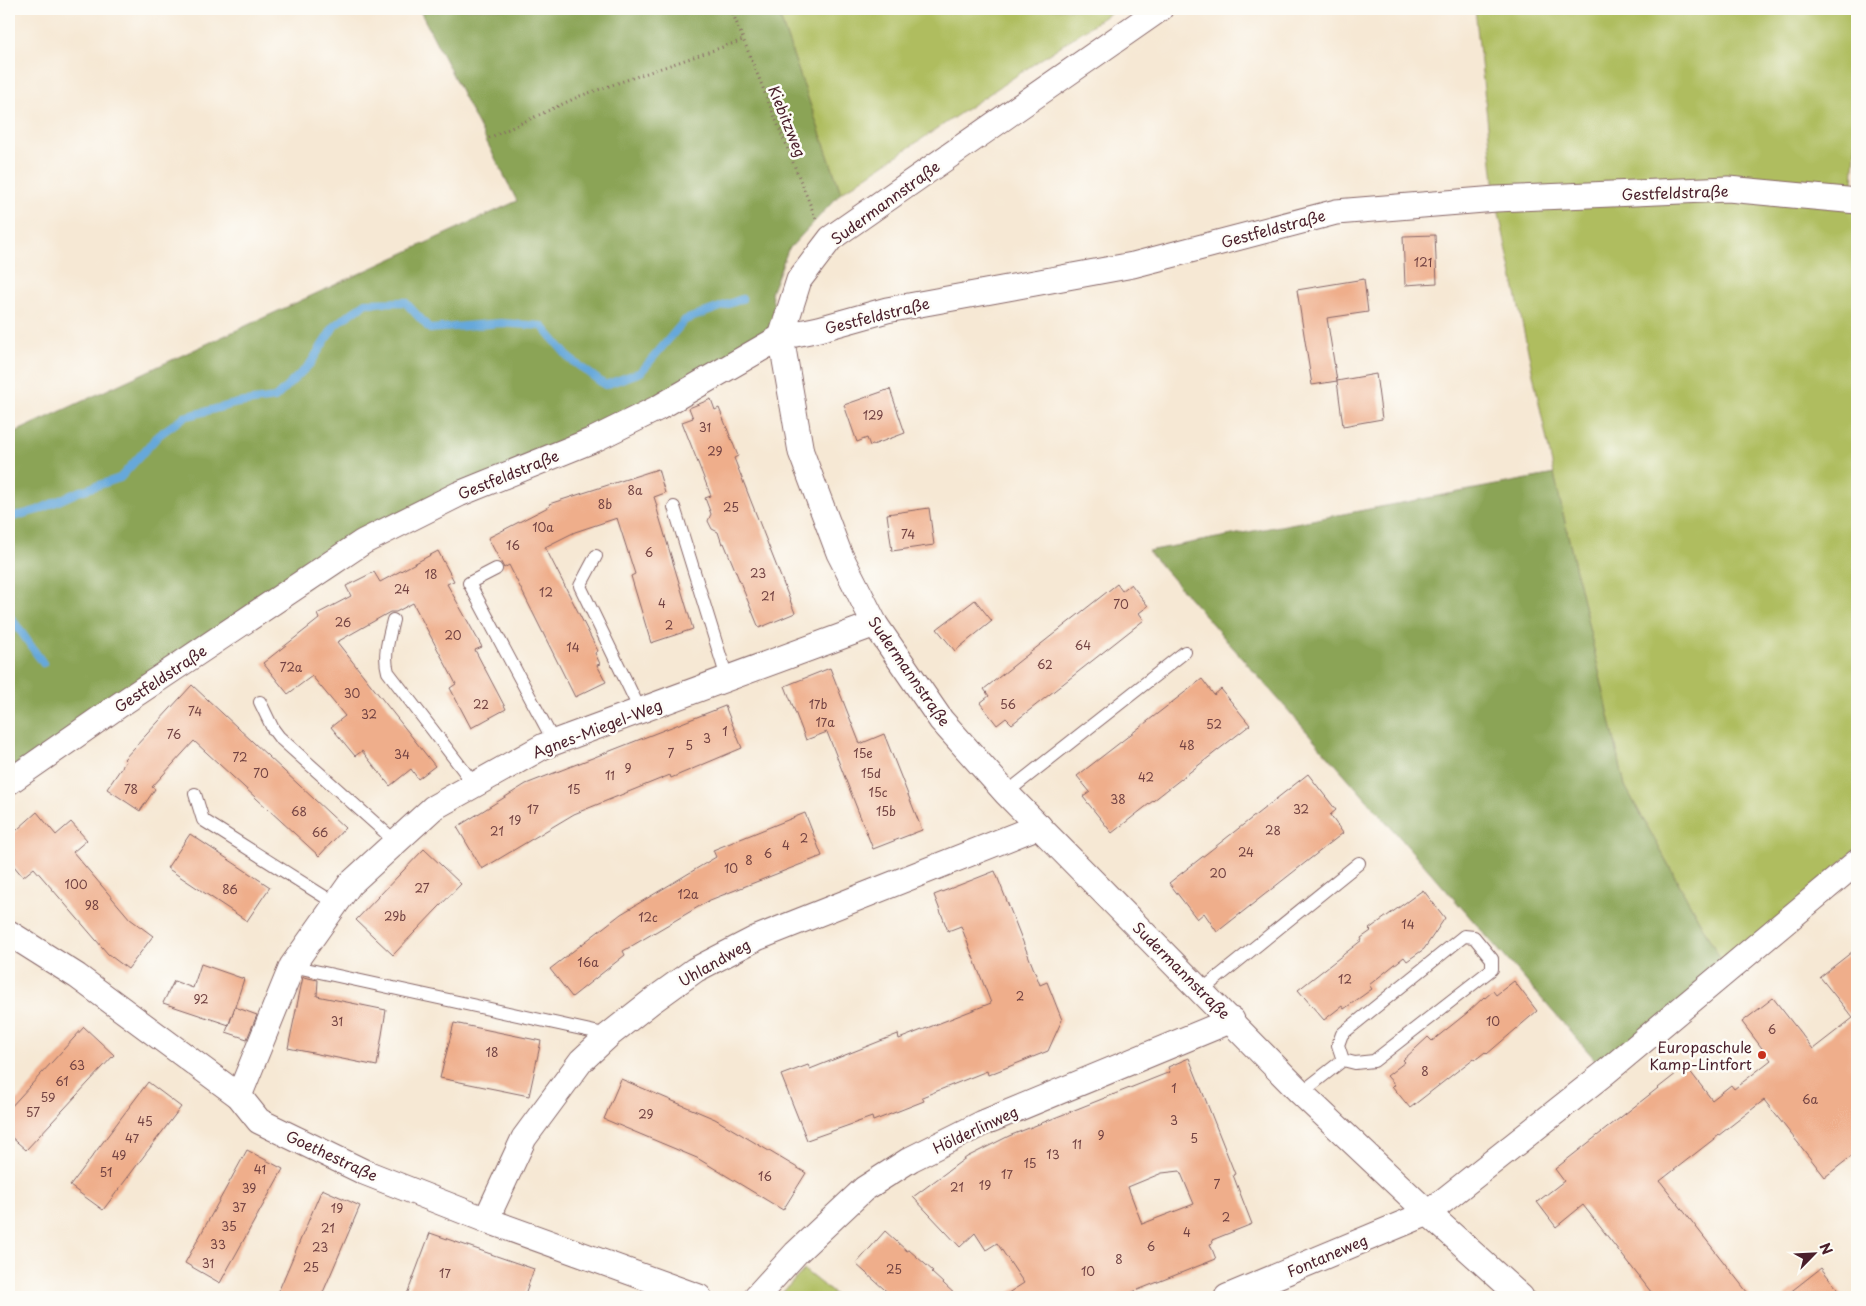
<svg xmlns="http://www.w3.org/2000/svg" width="1866" height="1306" font-family="'Playpen Sans',sans-serif">
	<style>
		.green { fill: #afbd5f; stroke: #7c6e45 }
		.forest { fill: #8ba456; stroke: #6a6240 }
		.lines { fill: none; stroke-linecap: round; stroke-linejoin: round }
		.stream { stroke: #66a8da; stroke-width: 8 }
		.building { fill: #efae8b; fill-rule: evenodd }
		.lane-casing { stroke: #866566; stroke-width: 14 }
		.street-casing { stroke: #866566; stroke-width: 27 }
		.path { stroke: #866566; stroke-width: 3; stroke-dasharray: 1 4; stroke-linecap: butt }
		.lane { stroke: #fff; stroke-width: 12 }
		.street { stroke: #fff; stroke-width: 25 }
		.poi-dot { fill: #c8321e; stroke: #fdfcf7; stroke-width: 2 }
		.labels { text-anchor: middle; dominant-baseline: central; stroke-width: 5; stroke-linejoin: round; paint-order: stroke }
		.number-label { font-size: 12px; fill: #734343 }
		.street-label { font-size: 15px; fill: #4a1f2b; stroke: #fdfcf7 }
		.poi-label { font-size: 15px; fill: #4a1f2b; stroke: #fdfcf7; text-anchor: end }
	</style>
	<rect width="100%" height="100%" fill="#fdfcf7"/>
	<filter id="ink" filterUnits="userSpaceOnUse"><feTurbulence type="fractalNoise" baseFrequency=".02" numOctaves="2"/><feDisplacementMap in="SourceGraphic" scale="10" xChannelSelector="R" yChannelSelector="G"/><feConvolveMatrix kernelMatrix="1 2 1 2 8 2 1 2 1" color-interpolation-filters="sRGB"/></filter>
	<filter id="wash" filterUnits="userSpaceOnUse"><feTurbulence type="fractalNoise" baseFrequency=".0096" numOctaves="4" result="noise"/><feDisplacementMap in="SourceGraphic" scale="20" xChannelSelector="R" yChannelSelector="G"/><feGaussianBlur stdDeviation="1.12" result="paint"/><feColorMatrix in="noise" values="0 0 0 0 0 0 0 0 0 0 0 0 0 0 0 0 0 1.4 0 .05"/><feComposite in="paint" operator="in"/></filter>
	<g filter="url(#wash)">
		<rect width="100%" height="100%" fill="#f6e8d4"/>
		<!-- green -->
		<g class="green">
			<polygon points="777,9 1116,9 841,193"/>
			<polygon points="1475,9 1857,9 1857,121 1852,201 1857,201 1857,847 1727,971 1625,786 1554,474 1496,199"/>
			<polygon points="804,1270 838,1297 778,1297"/>
		</g>
		<!-- forest -->
		<g class="forest">
			<polygon points="419,9 777,9 841,193 788,250 771,293 781,337 459,494 9,769 9,435 517,201"/>
			<polygon points="1554,474 1625,786 1727,971 1606,1072 1148,551"/>
		</g>
		<g class="lines">
			<!-- stream -->
			<g class="stream">
				<polyline points="9,518 38,510 78,492 120,478 159,435 184,417 238,403 275,398 310,364 335,325 366,303 405,302 430,329 501,323 542,326 570,359 605,385 641,372 685,320 742,299"/>
				<polyline points="9,618 12,619 43,663"/>
			</g>
		</g>
		<g id="blocks">
			<!-- building -->
			<g class="building">
				<polygon points="1435,235 1437,283 1405,285 1403,236"/>
				<polygon points="1364,279 1368,312 1327,318 1337,381 1312,385 1297,290"/>
				<polygon points="1376,374 1382,419 1343,426 1337,381"/>
				<polygon points="890,389 905,433 870,446 867,438 857,442 844,405"/>
				<polygon points="711,399 715,410 719,408 738,456 734,458 795,613 759,628 724,543 722,544 718,532 712,529 708,521 711,514 705,498 711,496 682,422 693,418 689,408"/>
				<polygon points="658,469 665,493 654,497 657,506 656,506 693,629 651,643 631,576 635,574 617,518 575,532 545,547 598,651 595,653 600,664 597,665 606,682 575,697 509,565 504,568 488,538 550,506 549,504"/>
				<polygon points="929,508 934,545 892,551 887,514"/>
				<polygon points="438,551 454,581 447,584 482,647 475,650 506,709 471,728 450,688 456,684 413,603 396,612 390,612 337,642 435,766 418,779 411,769 390,786 362,751 355,756 331,727 345,716 312,676 288,694 263,663 319,619 317,614 351,596 346,586 374,572 380,582"/>
				<polygon points="1117,584 1122,591 1131,584 1148,606 1139,613 1144,620 1012,724 1006,718 997,725 980,703 989,696 984,689"/>
				<polygon points="975,600 992,621 955,651 937,629"/>
				<polygon points="830,668 860,744 884,734 922,830 873,849 827,732 806,740 785,686"/>
				<polygon points="1202,679 1214,695 1221,689 1250,725 1112,833 1083,797 1090,792 1077,776"/>
				<polygon points="192,685 345,828 319,856 194,741 152,787 155,789 140,811 107,789 126,761 124,759"/>
				<polygon points="725,706 742,748 671,778 670,775 574,814 482,869 457,827 526,784"/>
				<polygon points="1308,774 1336,810 1330,815 1343,833 1217,932 1204,913 1197,919 1169,883"/>
				<polygon points="37,812 56,835 71,822 87,840 73,852 130,919 153,936 128,969 108,954 34,868 23,877 9,860 9,837"/>
				<polygon points="805,813 822,856 710,900 623,951 625,955 572,997 550,969 621,914 716,857 713,850"/>
				<polygon points="190,834 270,887 247,921 167,868"/>
				<polygon points="424,849 461,884 393,955 356,920"/>
				<polygon points="995,871 1040,985 1047,982 1062,1020 1048,1051 988,1075 987,1071 922,1097 924,1101 873,1121 872,1117 807,1140 781,1075 808,1065 810,1069 898,1034 899,1039 991,1003 961,926 948,931 934,895"/>
				<polygon points="1423,890 1445,918 1424,949 1407,961 1404,957 1369,985 1372,989 1344,1009 1342,1006 1324,1020 1298,990 1362,940 1361,938 1371,931 1369,929"/>
				<polygon points="1857,948 1857,1152 1825,1177 1764,1100 1660,1181 1751,1297 1655,1297 1583,1205 1556,1227 1537,1202 1564,1181 1555,1169 1686,1066 1712,1100 1731,1085 1734,1089 1771,1060 1742,1022 1773,998 1813,1049 1853,1018 1820,977"/>
				<polygon points="201,964 244,979 229,1025 163,1003 174,981 193,988"/>
				<polygon points="303,977 318,980 317,996 386,1010 377,1066 288,1048"/>
				<polygon points="1514,981 1537,1011 1487,1054 1485,1052 1475,1060 1474,1058 1410,1108 1392,1086 1395,1085 1387,1076 1405,1062 1403,1060 1428,1037 1432,1041 1467,1013 1484,997 1485,998 1493,991 1496,995"/>
				<polygon points="235,1007 257,1015 247,1039 226,1032"/>
				<polygon points="454,1023 541,1041 529,1096 440,1078"/>
				<polygon points="84,1027 114,1055 26,1150 9,1135 9,1109"/>
				<path d="M1189,1058L1235,1174L1233,1175L1252,1224L1212,1240L1213,1243L1210,1244L1216,1259L1120,1297H1002L1024,1283L997,1243L986,1250L975,1233L960,1247L913,1197L967,1157L1009,1136L1170,1072L1168,1067ZM1180,1171L1194,1204L1142,1224L1128,1187L1162,1173Z"/>
				<polygon points="621,1079 715,1119 806,1173 783,1210 697,1158 604,1119"/>
				<polygon points="148,1082 181,1107 103,1210 70,1186"/>
				<polygon points="247,1150 283,1169 220,1283 185,1263"/>
				<polygon points="322,1189 360,1206 321,1297 276,1297"/>
				<polygon points="885,1231 907,1251 909,1250 933,1271 931,1272 958,1297 893,1297 856,1264"/>
				<polygon points="430,1233 534,1269 524,1297 406,1297"/>
				<polygon points="1821,1268 1844,1297 1784,1297"/>
			</g>
		</g>
	</g>
	<g filter="url(#ink)">
		<use href="#blocks" fill-opacity="0" stroke="#866566" stroke-width="1"/>
		<g class="lines">
			<defs>
				<g id="lane">
					<polyline points="674,507 727,678"/>
					<polyline points="596,556 580,586 640,710"/>
					<polyline points="496,569 469,583 554,742"/>
					<path d="M393,620C389,637 383,655 388,672L474,784"/>
					<polyline points="260,702 273,729 279,737 396,842"/>
					<polyline points="1006,793 1185,652"/>
					<polyline points="195,794 203,820 336,904"/>
					<polyline points="292,966 609,1035"/>
					<polyline points="1202,990 1359,863"/>
					<polyline points="1301,1093 1343,1060 1338,1045 1342,1034 1464,936 1474,937 1492,959 1492,969 1374,1061 1355,1063 1343,1060"/>
				</g>
				<g id="street">
					<polyline points="1160,9 831,238 799,280 781,337 801,452 839,553 875,624 941,720 1006,793 1301,1093 1428,1213 1521,1297"/>
					<polyline points="9,782 118,706 363,542 459,494 593,440 658,408 781,337 819,329 887,310 1133,265 1336,212 1496,199 1728,189 1857,201"/>
					<polyline points="9,933 77,976 239,1096 259,1121 364,1172 486,1220 699,1297"/>
					<polyline points="239,1096 292,966 350,884 433,808 544,746 875,624"/>
					<polyline points="486,1220 524,1138 581,1061 609,1035 652,1001 695,970 757,938 1039,826"/>
					<polyline points="756,1297 796,1253 864,1189 911,1159 983,1123 1232,1020"/>
					<polyline points="1227,1297 1428,1213 1606,1072 1857,862"/>
				</g>
			</defs>
			<!-- lane casing -->
			<use href="#lane" class="lane-casing"/>
			<!-- street casing -->
			<use href="#street" class="street-casing"/>
			<!-- path -->
			<g class="path">
				<polyline points="731,9 816,219"/>
				<polyline points="489,138 580,96 743,40"/>
			</g>
			<!-- lane -->
			<use href="#lane" class="lane"/>
			<!-- street -->
			<use href="#street" class="street"/>
		</g>
	</g>
	<!-- markers -->
	<circle class="poi-dot" cx="1762" cy="1055" r="5"/>
	<g class="labels">
		<!-- number labels -->
		<g class="number-label">
			<text x="1423" y="262">121</text>
			<text x="873" y="415">129</text>
			<text x="705" y="427">31</text>
			<text x="715" y="451">29</text>
			<text x="635" y="490">8a</text>
			<text x="605" y="504">8b</text>
			<text x="731" y="507">25</text>
			<text x="543" y="527">10a</text>
			<text x="908" y="534">74</text>
			<text x="513" y="545">16</text>
			<text x="649" y="552">6</text>
			<text x="758" y="573">23</text>
			<text x="431" y="574">18</text>
			<text x="402" y="589">24</text>
			<text x="546" y="592">12</text>
			<text x="768" y="596">21</text>
			<text x="662" y="603">4</text>
			<text x="1121" y="604">70</text>
			<text x="343" y="622">26</text>
			<text x="669" y="625">2</text>
			<text x="453" y="635">20</text>
			<text x="1083" y="645">64</text>
			<text x="573" y="647">14</text>
			<text x="1045" y="664">62</text>
			<text x="291" y="667">72a</text>
			<text x="352" y="693">30</text>
			<text x="481" y="704">22</text>
			<text x="818" y="704">17b</text>
			<text x="1008" y="704">56</text>
			<text x="195" y="711">74</text>
			<text x="369" y="714">32</text>
			<text x="825" y="722">17a</text>
			<text x="1214" y="724">52</text>
			<text x="725" y="731">1</text>
			<text x="174" y="734">76</text>
			<text x="707" y="738">3</text>
			<text x="689" y="745">5</text>
			<text x="1187" y="745">48</text>
			<text x="671" y="753">7</text>
			<text x="863" y="753">15e</text>
			<text x="402" y="754">34</text>
			<text x="240" y="757">72</text>
			<text x="628" y="768">9</text>
			<text x="261" y="773">70</text>
			<text x="871" y="773">15d</text>
			<text x="610" y="775">11</text>
			<text x="1146" y="777">42</text>
			<text x="131" y="789">78</text>
			<text x="574" y="789">15</text>
			<text x="878" y="792">15c</text>
			<text x="1118" y="799">38</text>
			<text x="533" y="809">17</text>
			<text x="1301" y="809">32</text>
			<text x="299" y="811">68</text>
			<text x="886" y="811">15b</text>
			<text x="515" y="820">19</text>
			<text x="1273" y="830">28</text>
			<text x="497" y="831">21</text>
			<text x="320" y="832">66</text>
			<text x="804" y="838">2</text>
			<text x="786" y="845">4</text>
			<text x="1246" y="852">24</text>
			<text x="768" y="853">6</text>
			<text x="749" y="860">8</text>
			<text x="731" y="868">10</text>
			<text x="1218" y="873">20</text>
			<text x="76" y="884">100</text>
			<text x="422" y="888">27</text>
			<text x="230" y="889">86</text>
			<text x="688" y="894">12a</text>
			<text x="92" y="905">98</text>
			<text x="395" y="916">29b</text>
			<text x="648" y="917">12c</text>
			<text x="1408" y="924">14</text>
			<text x="588" y="962">16a</text>
			<text x="1345" y="979">12</text>
			<text x="1020" y="996">2</text>
			<text x="201" y="999">92</text>
			<text x="337" y="1021">31</text>
			<text x="1493" y="1021">10</text>
			<text x="1772" y="1029">6</text>
			<text x="492" y="1052">18</text>
			<text x="77" y="1065">63</text>
			<text x="1425" y="1071">8</text>
			<text x="62" y="1081">61</text>
			<text x="1174" y="1088">1</text>
			<text x="48" y="1097">59</text>
			<text x="1810" y="1099">6a</text>
			<text x="33" y="1112">57</text>
			<text x="646" y="1114">29</text>
			<text x="1174" y="1120">3</text>
			<text x="145" y="1121">45</text>
			<text x="1101" y="1135">9</text>
			<text x="132" y="1138">47</text>
			<text x="1194" y="1138">5</text>
			<text x="1077" y="1144">11</text>
			<text x="1053" y="1154">13</text>
			<text x="119" y="1155">49</text>
			<text x="1030" y="1163">15</text>
			<text x="260" y="1169">41</text>
			<text x="106" y="1172">51</text>
			<text x="1007" y="1174">17</text>
			<text x="765" y="1176">16</text>
			<text x="1217" y="1184">7</text>
			<text x="985" y="1185">19</text>
			<text x="957" y="1187">21</text>
			<text x="249" y="1188">39</text>
			<text x="239" y="1207">37</text>
			<text x="337" y="1208">19</text>
			<text x="1226" y="1217">2</text>
			<text x="229" y="1226">35</text>
			<text x="328" y="1228">21</text>
			<text x="1187" y="1232">4</text>
			<text x="218" y="1244">33</text>
			<text x="1151" y="1246">6</text>
			<text x="320" y="1247">23</text>
			<text x="1119" y="1259">8</text>
			<text x="208" y="1263">31</text>
			<text x="311" y="1267">25</text>
			<text x="894" y="1269">25</text>
			<text x="1088" y="1271">10</text>
			<text x="445" y="1273">17</text>
		</g>
		<!-- street labels -->
		<g class="street-label">
			<text transform="translate(788 121) rotate(68)">Kiebitzweg</text>
			<text transform="translate(1675 192) rotate(-2)">Gestfeldstraße</text>
			<text transform="translate(885 202) rotate(-36)">Sudermannstraße</text>
			<text transform="translate(1273 228) rotate(-15)">Gestfeldstraße</text>
			<text transform="translate(877 315) rotate(-14)">Gestfeldstraße</text>
			<text transform="translate(508 474) rotate(-22)">Gestfeldstraße</text>
			<text transform="translate(910 671) rotate(55)">Sudermannstraße</text>
			<text transform="translate(160 678) rotate(-34)">Gestfeldstraße</text>
			<text transform="translate(597 728) rotate(-21)">Agnes-Miegel-Weg</text>
			<text transform="translate(714 962) rotate(-30)">Uhlandweg</text>
			<text transform="translate(1182 970) rotate(45)">Sudermannstraße</text>
			<text transform="translate(975 1129) rotate(-25)">Hölderlinweg</text>
			<text transform="translate(332 1155) rotate(25)">Goethestraße</text>
			<text transform="translate(1327 1255) rotate(-23)">Fontaneweg</text>
		</g>
		<!-- poi labels -->
		<g class="poi-label">
			<text x="1752" y="1046">Europaschule<tspan x="1752" dy="17">Kamp-Lintfort</tspan></text>
		</g>
	</g>
	<!-- margin -->
	<rect width="1866" height="1306" fill="none" stroke="#fdfcf7" stroke-width="30"/>
	<!-- north arrow -->
	<g transform="translate(1814 1254) rotate(66)" stroke="#fdfcf7" stroke-width="4" paint-order="stroke">
	<path d="M0-4L9 19L0 12L-9 19Z" fill="#4a1f2b"/>
	<text y="-8" font-size="14" font-weight="bold" text-anchor="middle" fill="#4a1f2b">N</text>
	</g>
</svg>
